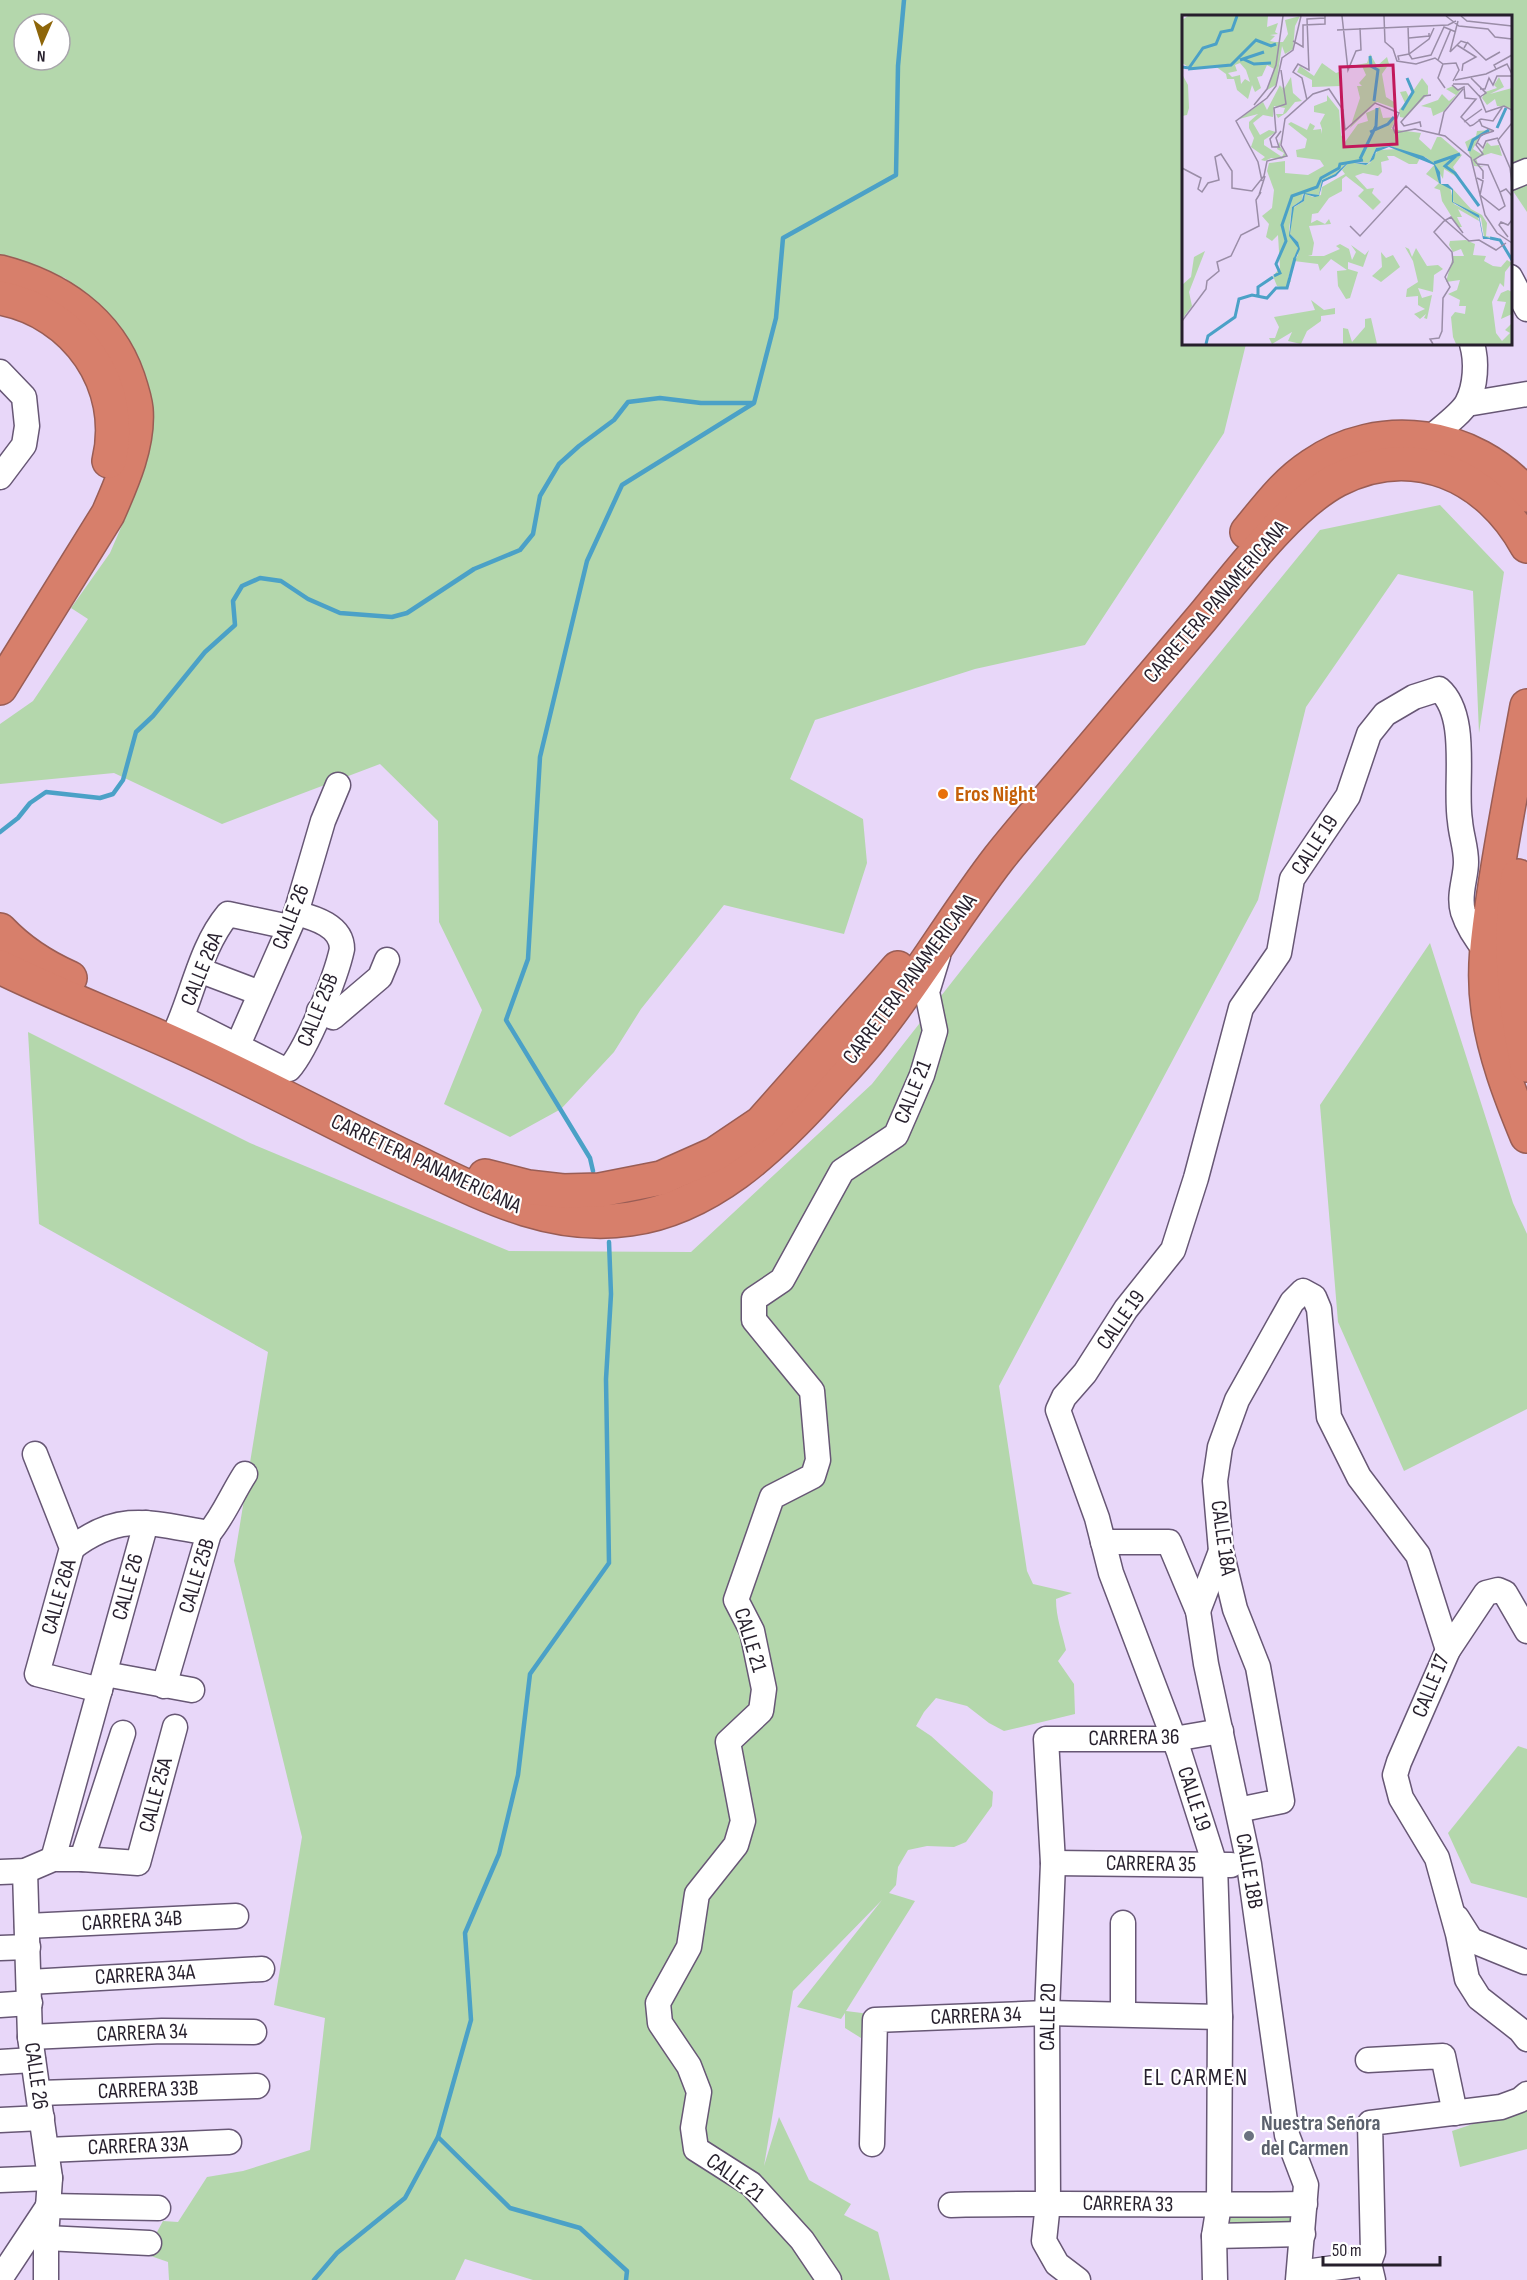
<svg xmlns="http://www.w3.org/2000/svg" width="1527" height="2280" font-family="'Sofia Sans Condensed',sans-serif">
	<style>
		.green { fill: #b4d7ac; fill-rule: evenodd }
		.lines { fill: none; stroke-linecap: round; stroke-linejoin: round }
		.stream { stroke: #4ba1c7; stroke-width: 4.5 }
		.minor-casing { stroke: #675775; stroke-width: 27 }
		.highway-casing { stroke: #995d55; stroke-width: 36 }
		.minor { stroke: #fff; stroke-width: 24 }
		.highway { stroke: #d77f6b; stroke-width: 33 }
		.food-dot { fill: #e8710a; stroke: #fff; stroke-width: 2 }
		.worship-dot { fill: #6b7280; stroke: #fff; stroke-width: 2 }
		.labels { text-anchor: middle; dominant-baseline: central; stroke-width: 4.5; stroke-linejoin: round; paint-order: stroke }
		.street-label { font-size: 22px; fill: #261f2c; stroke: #fff }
		.food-label { font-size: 22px; font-weight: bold; fill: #c56008; stroke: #fff; text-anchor: start }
		.worship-label { font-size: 22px; font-weight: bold; fill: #5b616d; stroke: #fff; text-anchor: start }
		.neighbourhood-label { font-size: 24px; letter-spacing: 1.5px; fill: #261f2c; stroke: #fff }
		.inset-river { fill: none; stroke: #4ba1c7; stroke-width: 3 }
		.inset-road { fill: none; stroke: #9a8da7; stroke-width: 1.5 }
		.view { fill: #c2185b; fill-opacity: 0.15; stroke: #c2185b; stroke-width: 3 }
		.inset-edge { fill: none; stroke: #261f2c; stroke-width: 3 }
	</style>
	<rect width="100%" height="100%" fill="#e8d7f9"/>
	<!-- green -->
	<g class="green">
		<path d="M0,0H1527V212L1511,188L1510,16H1184V344H1246L1224,433L1085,645L975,669L815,720L790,779L863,819L867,863L844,934L724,905L641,1009L614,1052L561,1109L510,1137L444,1104L482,1010L439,922L438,821L380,764L222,824L114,773L0,784V724L33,701L88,619L71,608L110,553L138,488L145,462L110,322L65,278L0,258ZM24,24H60V60H24Z"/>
		<path d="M1440,505L1504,572L1479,733L1473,591L1398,574L1306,707L1258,900L999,1386L1027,1571L1033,1584L1072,1593L1056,1599C1056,1618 1062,1632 1066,1650L1058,1661L1074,1684L1075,1714L1004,1731L989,1723L967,1706L936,1698L924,1712L916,1726L931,1736L993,1792L992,1806L966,1842L954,1847L927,1846L908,1850L898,1867L896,1885L889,1893L915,1901L846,2011L870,2014L861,2038L845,2028V2013L841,2019L797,2007L882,1900L793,1991L764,2166L779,2117L809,2180L851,2204L844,2215L878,2232L890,2280H533L465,2259L455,2280H169L168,2262L145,2254L163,2221L178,2222L207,2177L243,2171L310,2150L325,2018L274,2005L302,1837L234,1561L268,1352L39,1224L28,1032L250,1143L509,1251L691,1252L872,1084L981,945L1320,530Z"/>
		<polygon points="1430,943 1513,1203 1527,1234 1527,1409 1404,1471 1338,1322 1320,1105"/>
		<polygon points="1518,1746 1527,1749 1527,1898 1471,1883 1448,1833"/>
		<polygon points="1527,2106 1527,2149 1460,2167 1452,2131"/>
		<polygon points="1223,2209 1292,2209 1292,2227 1225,2227"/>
	</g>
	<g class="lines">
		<!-- stream -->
		<g class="stream">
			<polyline points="0,832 18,818 30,803 46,792 100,798 113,794 123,780 136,732 153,716 205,652 235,625 233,601 242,586 260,578 281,581 308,599 340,613 392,617 407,613 474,569 520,550 533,534 540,496 559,464 579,446 614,420 628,402 660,398 701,403 753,403"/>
			<polyline points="593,1171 590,1158 506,1020 528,959 540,757 587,561 622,485 754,403 776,318 783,238 896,175 898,66 904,0"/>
			<polyline points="609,1242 611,1294 606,1379 609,1563 530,1674 518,1775 499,1854 465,1933 471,2020 438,2137 510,2208 580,2228 627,2271 626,2280"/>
			<polyline points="314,2280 337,2253 405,2198 438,2137"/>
		</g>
		<defs>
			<g id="minor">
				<polyline points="1510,178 1527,171"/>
				<polyline points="1510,277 1527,309"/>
				<polyline points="0,372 24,397 27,426 24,445 0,477"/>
				<polyline points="1467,404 1527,394"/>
				<path d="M1430,438C1440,429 1461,414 1467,403C1476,386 1477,361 1472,344"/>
				<polyline points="199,970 260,993"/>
				<polyline points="319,1011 333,1017 380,977 387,960"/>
				<path d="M182,1018L283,1069H289C307,1049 336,977 342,949C342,926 315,918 296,913"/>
				<path d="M178,1026C194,989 202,945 228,914L289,927"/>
				<polyline points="237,1047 296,913 323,821 338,785"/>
				<polyline points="35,1454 72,1548 37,1674 100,1690"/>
				<polyline points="1103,1542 1169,1542 1198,1611 1206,1664 1249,1864 1287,2135 1306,2185 1298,2280"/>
				<path d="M72,1548C121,1510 154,1524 209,1533"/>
				<polyline points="1198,1611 1221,1551"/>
				<polyline points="1527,1631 1505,1593 1498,1590 1486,1593 1448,1650 1399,1762 1395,1775 1401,1798 1437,1858 1458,1934 1467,1979 1479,1998 1520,2030 1527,2039"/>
				<polyline points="105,1674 192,1690"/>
				<path d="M164,1686L209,1533C224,1515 232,1494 245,1474"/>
				<polyline points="1238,1810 1282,1801 1258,1667 1235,1609 1221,1551 1215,1481 1220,1447 1237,1400 1292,1302 1303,1291 1314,1297 1319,1309 1329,1417 1359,1477 1418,1555 1448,1650"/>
				<polyline points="53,1859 146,1523"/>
				<polyline points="82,1859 123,1733"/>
				<polyline points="1053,1863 1231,1865"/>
				<polyline points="25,1871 30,2037 50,2178 46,2238 46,2280"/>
				<polyline points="0,1872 25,1871 53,1859 82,1859 138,1863 175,1727"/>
				<polyline points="1457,1918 1471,1940 1525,1962"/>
				<polyline points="27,1926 236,1916"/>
				<polyline points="0,1948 28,1947"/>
				<polyline points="29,1982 262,1969"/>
				<polyline points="0,2005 30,2003"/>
				<polyline points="1123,2014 1123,1923"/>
				<polyline points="30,2037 162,2031 254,2032"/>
				<polyline points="1368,2060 1443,2056 1455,2113"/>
				<polyline points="0,2062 33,2060"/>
				<polyline points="39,2093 257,2086"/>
				<polyline points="0,2120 42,2118"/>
				<polyline points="872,2144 875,2020 1047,2013 1220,2017"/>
				<polyline points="47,2150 229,2142"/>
				<polyline points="0,2180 50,2178"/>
				<path d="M951,2205C1069,2202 1187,2206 1305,2204"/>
				<polyline points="48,2206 158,2208"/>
				<polyline points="1214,2236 1303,2234"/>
				<polyline points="46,2238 149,2243"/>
				<polyline points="1299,2273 1369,2263"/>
				<polyline points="0,2279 47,2208"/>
				<polyline points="829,2280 802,2240 751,2184 696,2149 693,2128 699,2092 689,2066 660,2023 658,2003 689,1947 697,1894 736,1845 743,1821 728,1742 761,1711 764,1689 752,1631 736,1600 772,1497 813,1476 818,1460 812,1391 754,1320 754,1299 782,1280 842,1171 896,1135 922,1075 935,1031 927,992 938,956"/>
				<polyline points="1078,2280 1057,2264 1044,2241 1048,2203 1047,2013 1053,1863 1046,1739 1174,1739 1221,1731"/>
				<path d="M1215,2280L1214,2236L1219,2205L1220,2017L1215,1865L1179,1752L1111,1573L1097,1518L1058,1410L1064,1397L1085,1373L1126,1309L1173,1250L1196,1178L1241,1008L1279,953L1292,879L1348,796L1369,734L1385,714L1414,697L1439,689C1470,716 1454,785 1460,821C1461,835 1466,847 1466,862C1466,878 1458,895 1463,912C1468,927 1476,939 1486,951"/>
				<polyline points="1373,2280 1369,2263 1373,2252 1370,2123 1501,2107 1520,2100 1527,2094"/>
			</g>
			<g id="highway">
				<path d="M0,272C58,287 108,320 128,378C131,387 135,399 136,409C139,444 122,482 108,514L0,688"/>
				<path d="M0,298C76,312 127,385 109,461"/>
				<path d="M1247,532C1266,509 1285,483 1311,466C1379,418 1474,432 1527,495"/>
				<path d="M1527,706C1516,766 1504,826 1495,886C1489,927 1482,968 1488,1009C1494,1053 1510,1095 1527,1136"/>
				<path d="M1518,876C1508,940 1514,1002 1527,1065"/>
				<path d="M0,930C19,950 45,967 70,978"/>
				<path d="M0,967C61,997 126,1021 188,1050C262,1084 334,1123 407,1158C479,1192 549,1231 630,1219C709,1208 771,1149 822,1093C840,1073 858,1055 874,1034C919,978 955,915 999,858C1021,830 1045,803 1068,776C1112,724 1157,671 1201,619C1237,576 1288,506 1337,480C1413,441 1488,475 1527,546"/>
				<polyline points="485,1176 528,1187 563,1191 600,1190 661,1178 715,1154 761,1123 898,968"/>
			</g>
		</defs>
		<!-- minor casing -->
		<use href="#minor" class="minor-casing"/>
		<!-- highway casing -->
		<use href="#highway" class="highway-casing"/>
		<!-- minor -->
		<use href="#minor" class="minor"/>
		<!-- highway -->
		<use href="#highway" class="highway"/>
	</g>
	<!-- markers -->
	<circle class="food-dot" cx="943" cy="794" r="6"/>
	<circle class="worship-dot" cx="1249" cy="2136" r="6"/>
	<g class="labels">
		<!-- street labels -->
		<g class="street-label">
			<text transform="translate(1216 602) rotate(-49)">CARRETERA PANAMERICANA</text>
			<text transform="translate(1315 845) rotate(-57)">CALLE 19</text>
			<text transform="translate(291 917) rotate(-69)">CALLE 26</text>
			<text transform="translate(202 969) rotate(-68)">CALLE 26A</text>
			<text transform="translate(910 979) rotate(-53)">CARRETERA PANAMERICANA</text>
			<text transform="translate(318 1010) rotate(-68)">CALLE 25B</text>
			<text transform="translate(913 1092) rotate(-68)">CALLE 21</text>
			<text transform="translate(426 1164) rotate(25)">CARRETERA PANAMERICANA</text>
			<text transform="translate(1121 1320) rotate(-55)">CALLE 19</text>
			<text transform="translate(1223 1538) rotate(82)">CALLE 18A</text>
			<text transform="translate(197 1576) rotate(-73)">CALLE 25B</text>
			<text transform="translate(128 1587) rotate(-75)">CALLE 26</text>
			<text transform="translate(59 1597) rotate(-74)">CALLE 26A</text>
			<text transform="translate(750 1640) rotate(73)">CALLE 21</text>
			<text transform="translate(1431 1686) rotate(-68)">CALLE 17</text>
			<text transform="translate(1134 1738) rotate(-1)">CARRERA 36</text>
			<text transform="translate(156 1795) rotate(-75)">CALLE 25A</text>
			<text transform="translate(1194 1799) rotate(72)">CALLE 19</text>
			<text transform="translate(1151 1864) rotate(1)">CARRERA 35</text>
			<text transform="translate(1249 1871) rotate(80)">CALLE 18B</text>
			<text transform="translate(132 1921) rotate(-3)">CARRERA 34B</text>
			<text transform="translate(145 1975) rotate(-3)">CARRERA 34A</text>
			<text transform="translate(976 2016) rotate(-2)">CARRERA 34</text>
			<text transform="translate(1048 2017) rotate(-89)">CALLE 20</text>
			<text transform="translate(142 2033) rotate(-2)">CARRERA 34</text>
			<text transform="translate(36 2076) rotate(82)">CALLE 26</text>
			<text transform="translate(148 2090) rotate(-2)">CARRERA 33B</text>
			<text transform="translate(138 2146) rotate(-2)">CARRERA 33A</text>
			<text transform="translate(735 2178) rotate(37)">CALLE 21</text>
			<text transform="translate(1128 2204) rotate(1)">CARRERA 33</text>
		</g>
		<!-- food labels -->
		<g class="food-label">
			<text x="955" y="794">Eros Night</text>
		</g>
		<!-- worship labels -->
		<g class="worship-label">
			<text x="1261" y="2123">Nuestra Señora<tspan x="1261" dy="25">del Carmen</tspan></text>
		</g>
		<!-- neighbourhood labels -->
		<g class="neighbourhood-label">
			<text x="1196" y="2077">EL CARMEN</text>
		</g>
	</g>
	<!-- overview -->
	<g transform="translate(1182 15)">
		<rect width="330" height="330" fill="#e8d7f9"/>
		<path d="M6,1H86L85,12L96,8L93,17L96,19L88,20L93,21L88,26L93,27H101L106,19L103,5L118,1L113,11L111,34L103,39L100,31L94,70L85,75L92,54L85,50L80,61L75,62L79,73L73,77L70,70L66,84L55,75L52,64H45L44,59L33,51L8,53L0,48V5ZM58,48L64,55L68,67L63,64L59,69L58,60L50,62L46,58L55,56L53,50ZM188,39L195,51L205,42L207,49L200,59L204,82L212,87V93L195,87L168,113L178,83L175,71H180L177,68L184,60L180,51L174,50L185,48ZM140,48L154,58L160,56L157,59L159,71L130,72V65L115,57L118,51L132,61ZM0,59L6,70L7,93L5,100L0,101ZM109,62L111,78L120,86L113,87L104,98L96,103L94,99H101L103,93L92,91L91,102L81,100L71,108L78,120L87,115L94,117L82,125V130L100,142L102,138L95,134L99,124L98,131L104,140L100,144L89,143L83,146L79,145L83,142L69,132L72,123L67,113V107L76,99L57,104L81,87L85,95L98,70L101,76L99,71L102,74ZM317,62L322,72L308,79L330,73V93L315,91L313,84L305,90L300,83L303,77L315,73L312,70ZM240,63L246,71V79L223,103L218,102L217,95L223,88L218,77L224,76L227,82ZM271,71L277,75L281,72L262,96L251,101L249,93L239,91L256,85L260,79L267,86L274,80L264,74ZM145,80L157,95L159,120L163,127L176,109L186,106L184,98L198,92L201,103L215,102L209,114L239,118L237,124L249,135L255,122H259L280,140L271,152L278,164L262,154L261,164L253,150L257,168L244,159L253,149L243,142L229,140L242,143L249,147L238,143L235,149H227L212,141H205L207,145L199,147L200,157L196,161L181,158L173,161L185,174L192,173L190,178L199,187L191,195L176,181L182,175L164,161L160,164V176L147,183L136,198L130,199L129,208L135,205L143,209L147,204L149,209L127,211L132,228L130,240L126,241H142L158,234L154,231L158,229L167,234L170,245L174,237L169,230L183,240L187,235L181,252L166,247V254L176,257L168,283L164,284L156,271L155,256L165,255L149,244L138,256L136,249L112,246L116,240V227L108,219L111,193L122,186L123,179L131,182L139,180L140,172L163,159L160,155L167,147L184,150L188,148L196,135L216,134L208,131L194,133L187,148L171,146L165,148L153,159L140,165L137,180L121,179L120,185L110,192L107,215L110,224L115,227L116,233L106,263L109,266L103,273L95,271L91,261L98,253L96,220L90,226L84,222L87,209L80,201L90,193L92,175L85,156L87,148L103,146V158L126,160L142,151L138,145L115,142L114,135L123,133L125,124L106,109L109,107L125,115L128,108L133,111L131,115L139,114V119L140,114L138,108L143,99L132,97V91L145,86ZM310,115L298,120L291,134L299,139L305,127L309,131L317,130L320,141L309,138L294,143L296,149H293L302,152L292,151L283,127L294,121L295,116ZM257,168L268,172L272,189L296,202L297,206L276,194L280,202H275L280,212H276L260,186L258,175L252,173ZM271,174L289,194L300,200L305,208L304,221L315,223L302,222L299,203L271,187ZM284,225L293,229L291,240L304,241L302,246L311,251L319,252L325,245L330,248L323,257L322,272L318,268L310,287L314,318L320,326L328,318L323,315L330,308V329H274L271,322L269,302L273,297L283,299L284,291H277L278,285L266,279L275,275L278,265L264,267L271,241H282L279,234L271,237L267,230L268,226ZM223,232L227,234L230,242L234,233L245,251L256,250L261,254L252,260L251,277L236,273L240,283L250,280L245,304L242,303L244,299L238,304L232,299L243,294L236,290V281L224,282L225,274L236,267L231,246ZM23,236L7,277L10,291L0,304V270L9,262L12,242ZM199,237L204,243L211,240L218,252L199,267L190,261L200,252ZM326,275L330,277V299L319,304L324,287L315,286L319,278ZM129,285L142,295L153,293V299L139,301V306L125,316L119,329L106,326L110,317L90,329L87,323H93L97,312L92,302L133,295ZM189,303L195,329H161V313L166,314L170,327L183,312V304Z" fill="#b4d7ac" fill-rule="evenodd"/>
		<path d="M208,131L241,141L252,148L258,157L259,169H266L271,174V187L297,200L301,221L312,224H301L297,203L270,187V175L257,168L252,150L207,132L194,137L192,144L184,150L167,147L154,161L141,167L137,181L133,182L123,179L122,186L112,192L108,219L116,227L118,234L114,243L111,245L116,233L107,221L110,192L120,185L122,178L137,180L140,165L153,159L166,147L187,148L194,133Z" fill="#4ba1c7"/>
		<path class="inset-river" d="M188,41L189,51L196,55L192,86M61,44L72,49L89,48M58,45L82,37M0,52L7,53L21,33L34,29L39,17L50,15L55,1M6,54L49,50L74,25L89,31L94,29M220,95L231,77L225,63M315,113L324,93M188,117L206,109L212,102M287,136L291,125L307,115M274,141L263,151L273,158L297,191M178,144L194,111L195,93M252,148L278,139M308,223L318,225L330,245M92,261L98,258L94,249L104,226L100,210L110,181L135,172L139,163L157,153L158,149L181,145M76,280V272L91,262M24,329L26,321L53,302L57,284L70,280L85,283L94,273H105L113,243"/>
		<path class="inset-road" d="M160,1L166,55L174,36L179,35L178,13M202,1L203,27L211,34L215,46L234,49L253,43L261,49L274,48L277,55L271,66M264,1L277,11L306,14L313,22L330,24M279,1L285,6L330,11M226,11L227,39M155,15L266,10L274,6M227,23L247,21V18M111,26L121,32V10L143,9V1M285,27L304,45L318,37M275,30L294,42L281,49L280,56M268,37L276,6M268,37L279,26L285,28L282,33M227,39L230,44L249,40L262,12L274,17M217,45L216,41L227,39L247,24L252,13M256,45L269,14M261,49L256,63L263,73M314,54L312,50L330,40M99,55L104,89L92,93L94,117L88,124L90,132H97L94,123L99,116M289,63L304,78L298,82M273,65L304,59L325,49L330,59M271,69H286L299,83M270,70L276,75L282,72L283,83L294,84L279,102L288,111L291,110M298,74H303L307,63L311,70L315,61H330M297,80L304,97L322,91L330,95M125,85L120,63L111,57L116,49L127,55L125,4L143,3M72,90L85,74L94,50L101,1M297,104L300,111L312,116M282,107L300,94M330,108L316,125L328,153L330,169M291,110L299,104L311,106L321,91M239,112L238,107L222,111L219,107L242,81L249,80M257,119L262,97L281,74M296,128L301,133L304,126L316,123M296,149L306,150L318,177M0,153L19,163L16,174L20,177L26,168L37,165L33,142L39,139L50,156V173L70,176L82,161L85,146L105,141L99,130L103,104L131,79L147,74L161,95L163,115L193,88L217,98L211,113L213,118L233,114L263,121L289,143L303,200L315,218L330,228M295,163L301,166L298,180L317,195L323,191L318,177L324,174L330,181M301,164V156L292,145L301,139L294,130L299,120L312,116M80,166L76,147L54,106L85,83L94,71L100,43L111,35L119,1M77,180L83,161M262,206L269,202L281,218M168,211L178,221L224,171L287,226L297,225L314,235L324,228M326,222L317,210L319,207L326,210L330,205M0,306L24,274L25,266L37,256L35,247L49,241L59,220L77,211L74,185L79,177M251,329L248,324L257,323L260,316L261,283L268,272L263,262L271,247L270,237L252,217L262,206"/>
		<path class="view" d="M211,50L215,129L162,132L158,52Z"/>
		<rect width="330" height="330" class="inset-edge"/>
	</g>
	<!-- north arrow -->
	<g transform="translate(42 42) rotate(183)"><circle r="28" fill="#ffffff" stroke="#a8a5ab" stroke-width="1.5"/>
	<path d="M0-4.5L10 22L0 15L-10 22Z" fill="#8e660a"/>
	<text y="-9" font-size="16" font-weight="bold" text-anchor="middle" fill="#261f2c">N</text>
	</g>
	<!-- scale -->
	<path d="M1323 2256v9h117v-9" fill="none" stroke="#261f2c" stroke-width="3"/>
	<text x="1332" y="2256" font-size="18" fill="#261f2c" stroke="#ffffff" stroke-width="4.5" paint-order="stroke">50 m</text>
</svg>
